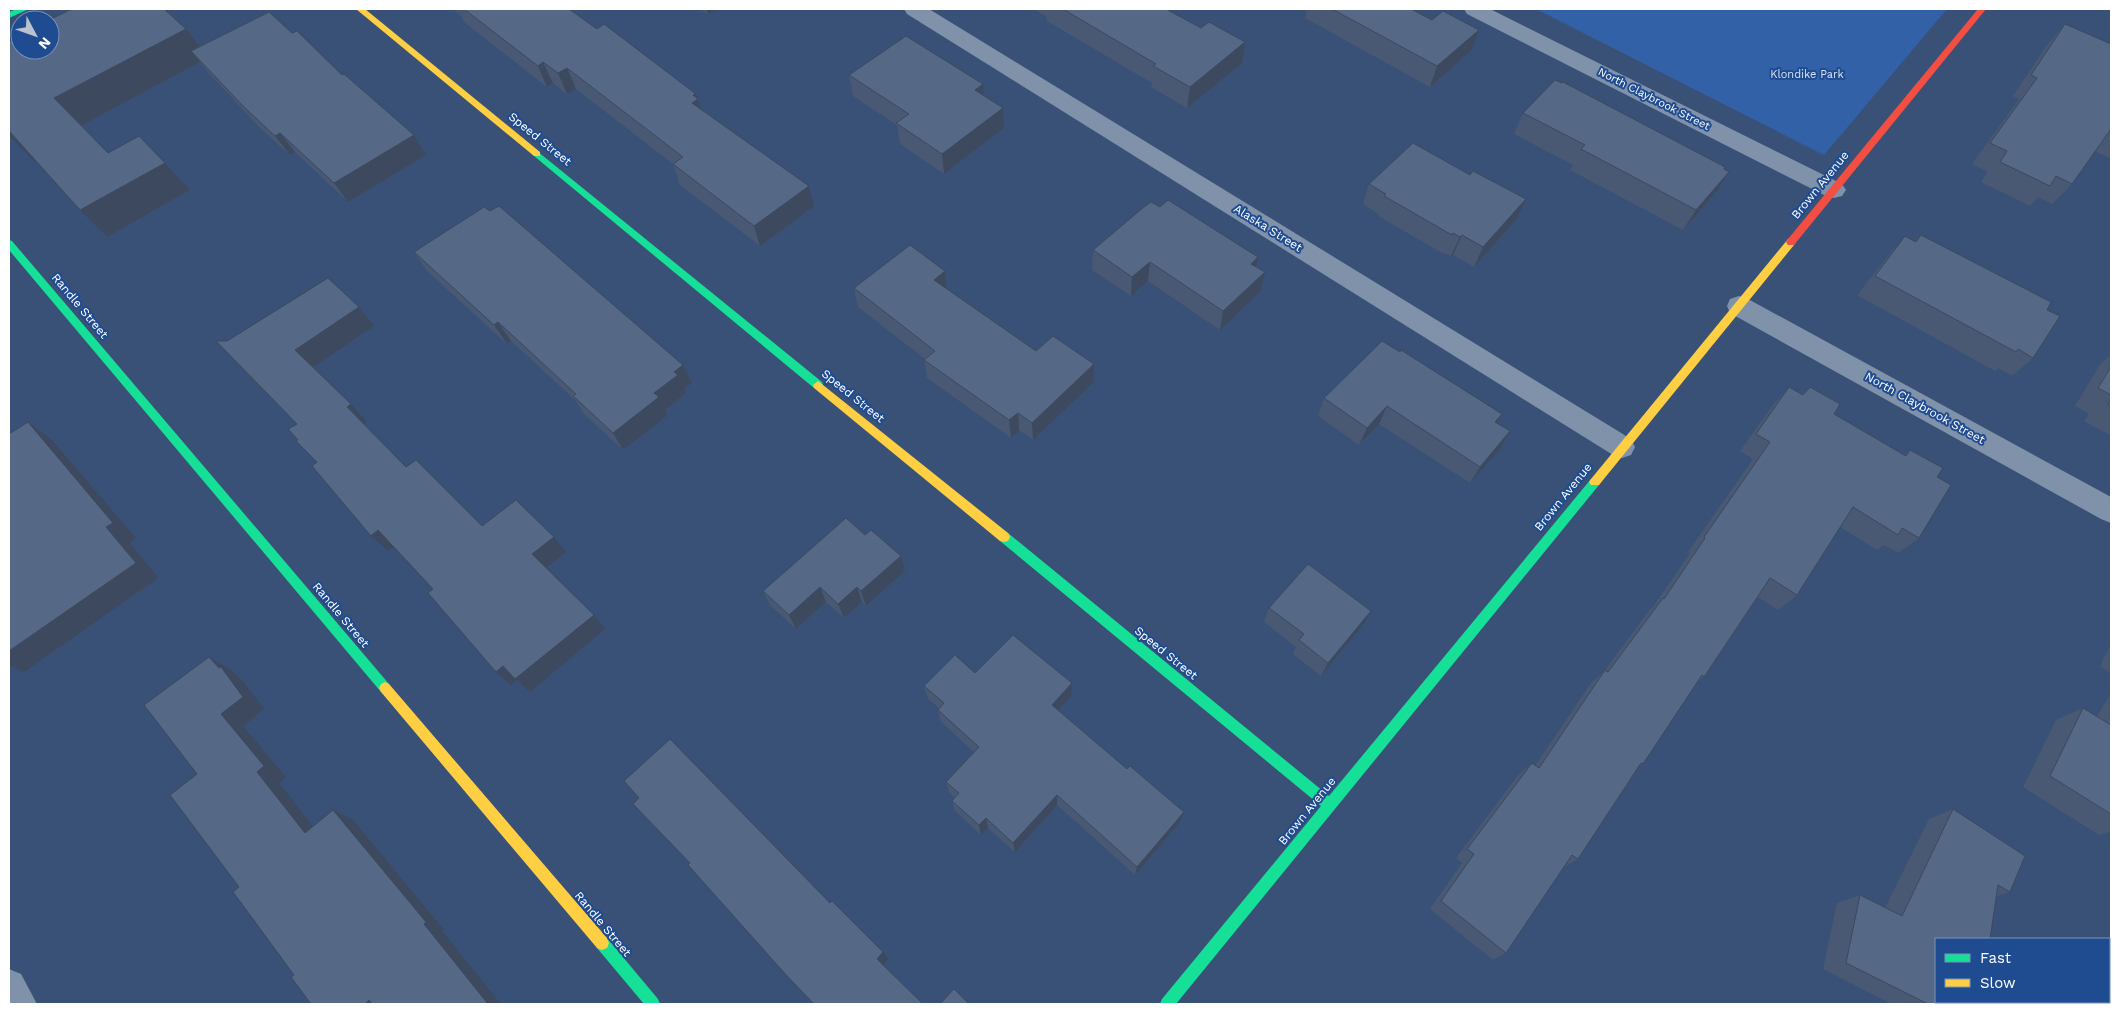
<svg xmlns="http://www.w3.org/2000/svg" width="2120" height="1013" font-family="'Work Sans',sans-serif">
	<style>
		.green { fill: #3361a7 }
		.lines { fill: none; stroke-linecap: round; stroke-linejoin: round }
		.street { fill: #8092aa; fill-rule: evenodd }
		.fast { fill: #16e098; fill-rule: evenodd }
		.slow { fill: #ffcf43; fill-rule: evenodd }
		.jam { fill: #f24e42; fill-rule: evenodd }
		.wall { fill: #495973 }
		.shaded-wall { fill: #3c495e }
		.building { fill: #556886; stroke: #3c495e }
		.labels { text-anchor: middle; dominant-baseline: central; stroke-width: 4; stroke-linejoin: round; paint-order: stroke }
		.far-park-label { font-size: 11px; fill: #d5e4fa; stroke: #1f4b91 }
		.far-street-label { font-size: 11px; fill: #fff; stroke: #1f4b91 }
		.street-label { font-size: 12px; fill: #fff; stroke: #1f4b91 }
	</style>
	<rect width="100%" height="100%" fill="#395177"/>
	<!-- green -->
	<polygon class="green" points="1536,9 1947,9 1824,155"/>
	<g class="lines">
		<!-- street -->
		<g class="street">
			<polygon points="904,9 929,9 1631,439 1635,447 1631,455 1622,458 1613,455 907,14"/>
			<polygon points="1464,9 1490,9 1842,184 1846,190 1842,196 1834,198 1826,196 1467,14"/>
			<polygon points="1739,296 1748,299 2111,497 2111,523 2101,519 1730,313 1727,306 1730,299"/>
			<polygon points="9,969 21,974 37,1004 9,1004"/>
		</g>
		<!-- fast -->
		<g class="fast">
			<polygon points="17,9 29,9 9,18 9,12"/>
			<polygon points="537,151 822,382 823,385 822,388 814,388 534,156 532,154"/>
			<polygon points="9,240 12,241 389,684 391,688 389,692 385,694 381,692 9,250"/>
			<polygon points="1595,477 1599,479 1601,482 1599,485 1176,1004 1160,1004 1162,999 1321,806 1000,541 998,537 1000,533 1004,532 1008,533 1329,796 1591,479"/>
			<polygon points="602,936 607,938 658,999 660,1004 644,1004 597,948 595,943 597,938"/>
		</g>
		<!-- slow -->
		<g class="slow">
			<polygon points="356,9 365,9 540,152 540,156 534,156"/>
			<polygon points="1791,238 1794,239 1796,242 1794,245 1599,485 1591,485 1589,482 1591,479 1788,239"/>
			<polygon points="818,381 1008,533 1010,537 1008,541 1004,542 1000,541 814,388 813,385"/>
			<polygon points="385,682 389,684 607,938 609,943 607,948 602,950 597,948 381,692 379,688 381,684"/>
		</g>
		<!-- jam -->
		<polygon class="jam" points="1978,9 1986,9 1794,245 1788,245 1786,242 1788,239"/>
	</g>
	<!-- wall -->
	<g class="wall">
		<polygon points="454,9 569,9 701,109 809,186 814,206 760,246 680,185 673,164 576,89 567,94 553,83 547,87 464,22 461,16 456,12"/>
		<polygon points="699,9 717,9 708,14"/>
		<polygon points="1034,9 1166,9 1242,63 1187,108 1151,87 1152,83 1047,21 1047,17"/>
		<polygon points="1307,9 1411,9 1471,51 1430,87 1305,18"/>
		<polygon points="2065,24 2111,44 2111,159 2095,151 2072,184 2052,204 2038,197 2030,206 1981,182 1988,172 1972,164 2019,99 2013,96 2047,45"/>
		<polygon points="200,47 426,155 348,202 295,152 290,155 260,128 207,71 200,62 81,125 108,153 165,163 190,190 107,237 36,161 35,162 9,136"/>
		<polygon points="849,75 983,84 983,95 1003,108 1004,128 944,174 900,144 897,125 853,96"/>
		<polygon points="1523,113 1716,192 1683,230 1570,170 1573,165 1514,134"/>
		<polygon points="1470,175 1526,199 1517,219 1474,267 1453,255 1451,256 1445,253 1444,254 1378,216 1379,214 1363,204 1369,184"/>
		<polygon points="1921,235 2047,310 2033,358 2012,376 1998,368 1995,371 1857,295 1888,256 1905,236 1915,241"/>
		<polygon points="1093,250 1256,267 1260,292 1220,330 1148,281 1131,296 1092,270"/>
		<polygon points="414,252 692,383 684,389 686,393 665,410 668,415 623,450 584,414 575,400 511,341 507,344 427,271"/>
		<polygon points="945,271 947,289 1036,351 1094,364 1094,382 1033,440 1019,430 1011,438 927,378 924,360 925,359 858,307 854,288"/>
		<polygon points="1400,352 1502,414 1497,423 1510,431 1500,449 1470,483 1379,424 1359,445 1318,416 1324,398"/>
		<polygon points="2111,355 2111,436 2084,421 2089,414 2075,406 2101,363"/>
		<polygon points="1789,387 1802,394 1810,387 1834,414 1904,455 1910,450 1937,477 1919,538 1898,553 1884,545 1877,550 1840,527 1797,595 1778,610 1758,597 1704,677 1697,683 1643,764 1637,768 1578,859 1563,868 1506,953 1493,960 1430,909 1462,863 1456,858 1519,774 1532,763 1535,766 1591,683 1605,670 1648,612 1653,607 1690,553 1688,552 1753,459 1740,451 1773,405"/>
		<polygon points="905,571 866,606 862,602 844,618 826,602 796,629 770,605 763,591"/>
		<polygon points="1269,608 1363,625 1321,676 1293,654 1296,647 1264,622"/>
		<polygon points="2111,644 2111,673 2100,666"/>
		<polygon points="975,673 1071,696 1058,710 1127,769 1184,812 1180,822 1135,875 1057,805 1015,852 988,828 981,835 955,811 952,801 955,798 949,792 946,782 974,752 941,722 938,710 939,708 928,699 924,686"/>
		<polygon points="2111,693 2111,831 2099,835 2023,787 2056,720 2083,708 2097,716"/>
		<polygon points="1953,809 2010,892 1997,896 1980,1004 1892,1004 1823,969 1837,903 1860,895 1885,908 1929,819"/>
	</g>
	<!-- shaded-wall -->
	<g class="shaded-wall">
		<polygon points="706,9 717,9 708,14"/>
		<polygon points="186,29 208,58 191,51 200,62 80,126 54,98"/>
		<polygon points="1479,30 1471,51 1430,87 1437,66"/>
		<polygon points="1245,42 1242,63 1187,108 1190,87"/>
		<polygon points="543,62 553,83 547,87 538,66"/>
		<polygon points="567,68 576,89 567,94 558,73"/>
		<polygon points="983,84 984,105 975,90"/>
		<polygon points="696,94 705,120 692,103 693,95"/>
		<polygon points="1003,108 1004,128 944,174 942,154"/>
		<polygon points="10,132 38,160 35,162 9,136 9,133"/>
		<polygon points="280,133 295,152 290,155 275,136"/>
		<polygon points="414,135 426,155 348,202 334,183"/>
		<polygon points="165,163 190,190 107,237 80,210"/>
		<polygon points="1729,172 1716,192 1683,230 1696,210"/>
		<polygon points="809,186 814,206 760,246 754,226"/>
		<polygon points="1526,199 1517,219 1474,267 1483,247"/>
		<polygon points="1462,235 1453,255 1451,256 1460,237"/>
		<polygon points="1258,257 1254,277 1251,264"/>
		<polygon points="1150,262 1148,281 1131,296 1132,277"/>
		<polygon points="945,271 947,290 934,280"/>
		<polygon points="1265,272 1260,292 1220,330 1223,311"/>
		<polygon points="359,307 374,326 312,368 295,350"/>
		<polygon points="498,322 511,341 507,344 494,325"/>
		<polygon points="1094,364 1094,382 1033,440 1032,423"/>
		<polygon points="683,365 692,383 684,389 686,393 665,410 668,415 623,450 613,433 654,393 674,372"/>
		<polygon points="351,404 367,422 363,425 347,407"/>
		<polygon points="1387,406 1379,424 1359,445 1367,428"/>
		<polygon points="1018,413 1019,430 1011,438 1009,420"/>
		<polygon points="1502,414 1492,432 1495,422"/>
		<polygon points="28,422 52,440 136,538 130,543 158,578 24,672 9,665 9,651 106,527"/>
		<polygon points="1510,431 1500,449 1470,483 1480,467"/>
		<polygon points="378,530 395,546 388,551 371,536"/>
		<polygon points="554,537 566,552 545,569 532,554"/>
		<polygon points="901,556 905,571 866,606 861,591"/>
		<polygon points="820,587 826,602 796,629 789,615"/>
		<polygon points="857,587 862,602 844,618 838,604"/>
		<polygon points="1371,611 1363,625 1321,676 1328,663"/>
		<polygon points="594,615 605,629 530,692 517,680 511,685 496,672 503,666"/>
		<polygon points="209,657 231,670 237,676 242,680 264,709 243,726 286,777 279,783 326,843 305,833 257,772 221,714 219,668"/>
		<polygon points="1072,683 1071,696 1052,717 1052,705"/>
		<polygon points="1057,795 1057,805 1015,852 1013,843"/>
		<polygon points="333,810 353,820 444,930 442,931 501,1004 488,1004"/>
		<polygon points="1184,812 1180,822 1135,875 1137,867"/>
		<polygon points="986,818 988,828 981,835 979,825"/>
		<polygon points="883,952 888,959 883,965 877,959"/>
		<polygon points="369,1000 384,1004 365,1004"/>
	</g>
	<!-- building -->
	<g class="building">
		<polygon points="72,9 164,9 186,29 54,98 108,153 139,136 165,163 80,210 10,132 9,133 9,42 20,37 20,50 50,50 49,20"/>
		<polygon points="464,9 569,9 597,29 604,24 696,94 693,95 698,99 692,103 809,186 754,226 673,164 683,157 567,68 558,73 543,62 538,66"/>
		<polygon points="1063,9 1166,9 1201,28 1209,22 1245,42 1190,87 1153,66 1156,64"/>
		<polygon points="1332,9 1411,9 1432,20 1443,11 1479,30 1437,66"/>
		<polygon points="269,12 292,33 297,31 342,75 344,74 414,135 334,183 280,133 275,136 245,108 191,51"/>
		<polygon points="2065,24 2111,44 2111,129 2072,184 2056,176 2050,186 2000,162 2007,151 1990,143 2037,78 2031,75"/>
		<polygon points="906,36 983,84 975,90 1003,108 942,154 896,123 909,114 849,75"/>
		<polygon points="1555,80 1562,83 1563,82 1725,167 1724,169 1729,172 1696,210 1581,149 1585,145 1523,113"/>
		<polygon points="1413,143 1470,175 1473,171 1526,199 1483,247 1462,235 1460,237 1453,233 1452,235 1384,196 1386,194 1369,184"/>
		<polygon points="1168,200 1258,257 1251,264 1265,272 1223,311 1150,262 1132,277 1093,250 1144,207 1151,202 1160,207"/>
		<polygon points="499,206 683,365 674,372 678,375 654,393 659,397 613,433 573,396 576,394 498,322 494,325 414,252 484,207 490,211"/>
		<polygon points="1921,235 2051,302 2047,310 2060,316 2033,358 2018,349 2016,352 1875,276 1905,236 1916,242"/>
		<polygon points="910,245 945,271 934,280 1036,351 1053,336 1094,364 1032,423 1018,413 1009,420 924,360 935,351 854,288"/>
		<polygon points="328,278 359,307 295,350 351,404 347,407 406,467 416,460 482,526 516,500 554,537 532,554 594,615 515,679 503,666 496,672 428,593 433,589 378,530 371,536 312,466 317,462 296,441 298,440 288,429 297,424 216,341 227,341"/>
		<polygon points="1382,341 1400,352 1401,350 1502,414 1495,422 1510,431 1480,467 1387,406 1367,428 1324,398"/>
		<polygon points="2111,367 2111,395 2098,388"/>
		<polygon points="1789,387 1803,395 1810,387 1840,404 1834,414 1906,456 1910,450 1943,468 1937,477 1951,485 1919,538 1902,528 1898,535 1853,507 1797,595 1770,578 1704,677 1702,675 1643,764 1641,763 1578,859 1572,855 1506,953 1441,901 1474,854 1467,849 1532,763 1539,768 1605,670 1608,672 1663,598 1664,599 1705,538 1704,537 1770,442 1756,434"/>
		<polygon points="2111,399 2111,406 2108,404"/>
		<polygon points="28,422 113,523 106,527 136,563 9,651 9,434"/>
		<polygon points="846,518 865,535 871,530 901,556 861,591 857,587 838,604 820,587 789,615 763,591"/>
		<polygon points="1308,564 1371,611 1328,663 1299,640 1304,634 1269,608"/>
		<polygon points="1013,635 1072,683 1052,705 1127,769 1130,766 1184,812 1137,867 1057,795 1013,843 986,818 979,825 952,801 959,793 946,782 979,747 938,710 944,703 924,686 955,655 975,673"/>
		<polygon points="209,657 219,668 221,667 243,697 221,714 264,766 257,772 305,833 333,810 426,922 424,924 488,1004 372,1004 369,1000 365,1004 311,1004 291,977 294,975 233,892 239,887 170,795 197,774 144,705"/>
		<polygon points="2083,708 2111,725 2111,814 2050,776"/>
		<polygon points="670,739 830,903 832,901 883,952 877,959 923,1004 814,1004 788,977 688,865 690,863 633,804 639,798 624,781"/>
		<polygon points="1953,809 2025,856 2010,892 1998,885 1990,939 1936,939 1936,1002 1981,1002 1980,1004 1928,1004 1846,963 1860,895 1902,916"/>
		<polygon points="954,989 969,1004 940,1004"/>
	</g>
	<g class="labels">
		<!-- far-park labels -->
		<g class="far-park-label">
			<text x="1807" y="74">Klondike Park</text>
		</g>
		<!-- far-street labels -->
		<g class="far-street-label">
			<text transform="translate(1654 99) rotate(27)">North Claybrook Street</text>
		</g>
		<!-- street labels -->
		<g class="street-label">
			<text transform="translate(540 139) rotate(39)">Speed Street</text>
			<text transform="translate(1820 185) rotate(-51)">Brown Avenue</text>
			<text transform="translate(1268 228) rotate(32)">Alaska Street</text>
			<text transform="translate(80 306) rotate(50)">Randle Street</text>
			<text transform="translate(853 396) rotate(39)">Speed Street</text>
			<text transform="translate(1925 408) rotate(29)">North Claybrook Street</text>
			<text transform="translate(1563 497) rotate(-51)">Brown Avenue</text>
			<text transform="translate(341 615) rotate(50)">Randle Street</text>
			<text transform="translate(1166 653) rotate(39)">Speed Street</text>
			<text transform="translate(1307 811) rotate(-51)">Brown Avenue</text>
			<text transform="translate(603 924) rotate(50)">Randle Street</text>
		</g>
	</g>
	<!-- border -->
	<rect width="2120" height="1013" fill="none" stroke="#ffffff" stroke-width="20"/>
	<!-- legend -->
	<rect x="1935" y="938" width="175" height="65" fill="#1f4b91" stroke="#7993bd"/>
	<rect x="1945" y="954" width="25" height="8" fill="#16e098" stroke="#7993bd"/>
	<text x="1980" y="963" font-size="15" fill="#ffffff">Fast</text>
	<rect x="1945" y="979" width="25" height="8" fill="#ffcf43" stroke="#7993bd"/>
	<text x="1980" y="988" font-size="15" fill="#ffffff">Slow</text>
	<!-- north arrow -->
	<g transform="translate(35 35) rotate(131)"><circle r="24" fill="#1f4b91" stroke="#7993bd"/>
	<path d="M0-4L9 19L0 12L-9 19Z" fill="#bac2cf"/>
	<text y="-8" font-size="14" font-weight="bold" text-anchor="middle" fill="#ffffff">N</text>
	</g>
</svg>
